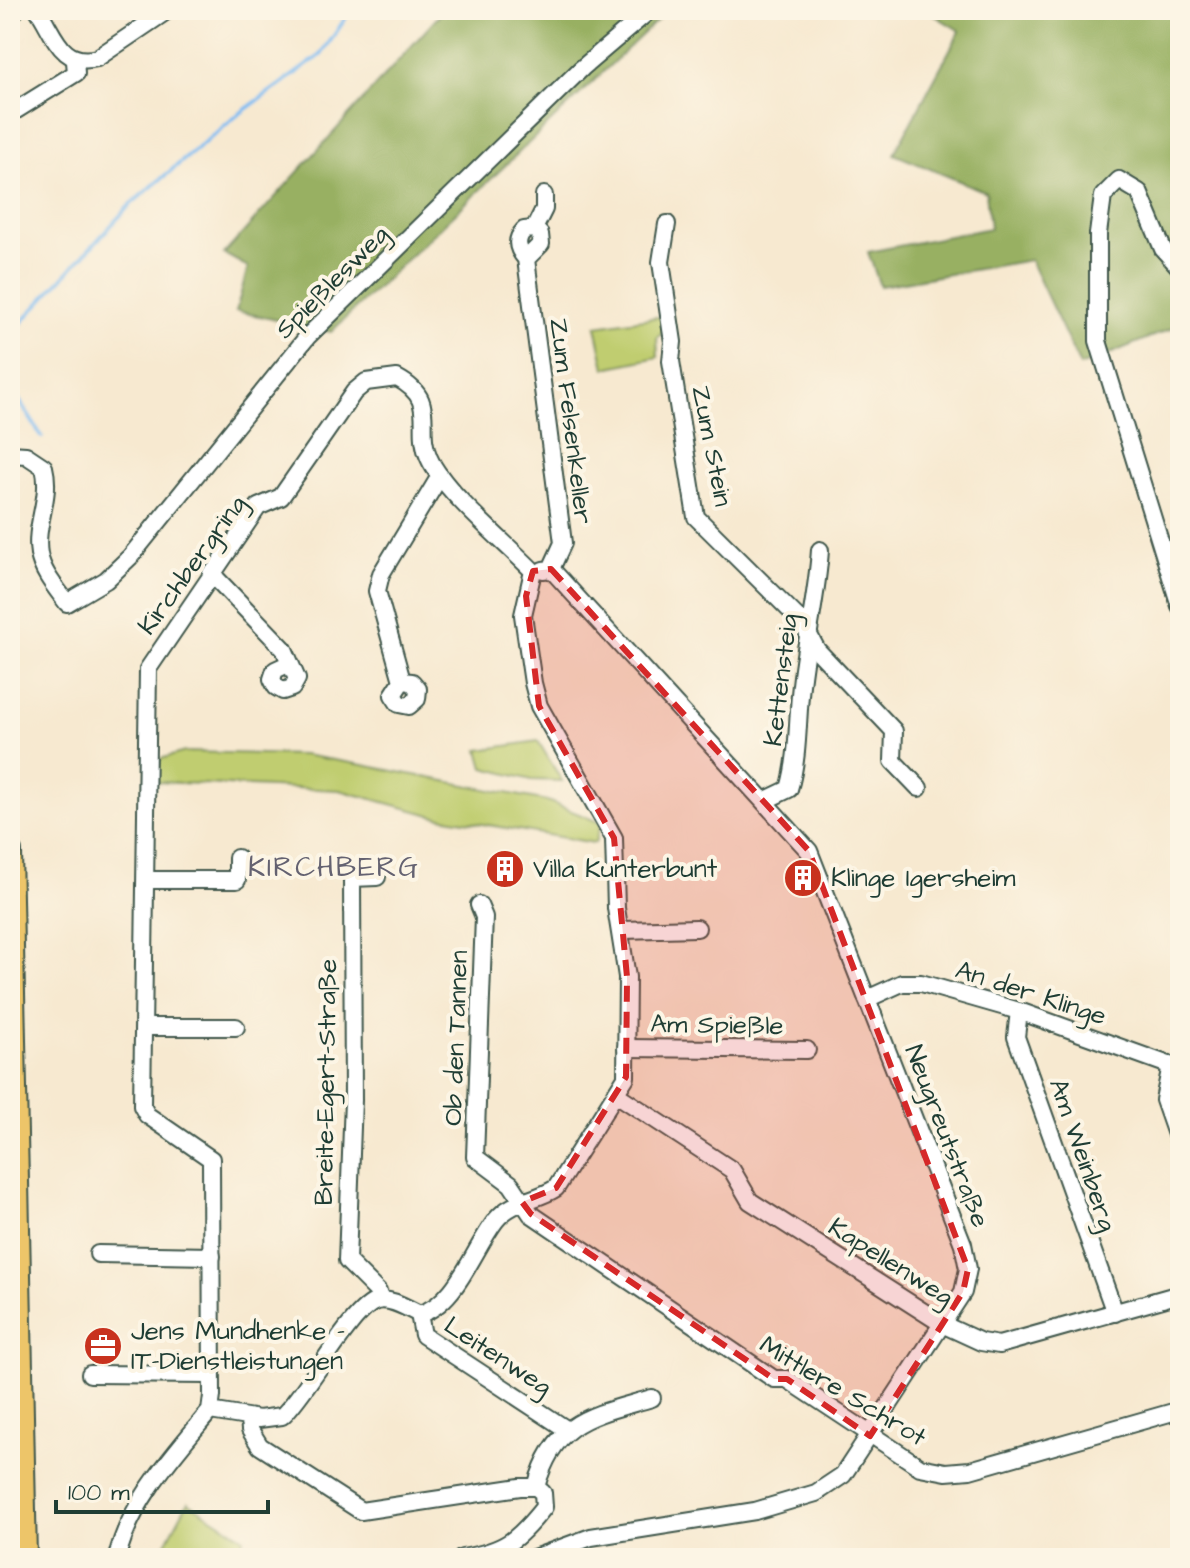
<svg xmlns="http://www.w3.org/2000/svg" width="1190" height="1568" font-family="'Architects Daughter',sans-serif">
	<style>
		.green { fill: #c0cd6f; stroke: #708552; stroke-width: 2 }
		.forest { fill: #98b062; stroke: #5c764b; stroke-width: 2 }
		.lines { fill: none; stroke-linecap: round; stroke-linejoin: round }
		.stream { stroke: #7ebcf2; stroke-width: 4 }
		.minor-casing { stroke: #3f574b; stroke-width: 20 }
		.major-casing { stroke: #3f574b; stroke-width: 26 }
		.minor { stroke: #fff; stroke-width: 16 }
		.major { stroke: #edc569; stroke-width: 22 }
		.marked { fill: #d62828; fill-opacity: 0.2; stroke: #d62828; stroke-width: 6; stroke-dasharray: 16 10; stroke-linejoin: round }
		.labels { text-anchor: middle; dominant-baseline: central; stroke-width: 8; stroke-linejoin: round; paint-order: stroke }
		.street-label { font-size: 26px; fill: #1f3d34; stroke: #fcf5e5 }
		.poi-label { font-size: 26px; fill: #1f3d34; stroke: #fcf5e5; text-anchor: start }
		.neighbourhood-label { font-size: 28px; letter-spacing: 2px; fill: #646271; stroke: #fcf5e5 }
	</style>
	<rect width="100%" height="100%" fill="#fcf5e5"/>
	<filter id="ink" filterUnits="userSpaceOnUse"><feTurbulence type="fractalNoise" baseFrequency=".0125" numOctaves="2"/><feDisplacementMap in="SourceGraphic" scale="16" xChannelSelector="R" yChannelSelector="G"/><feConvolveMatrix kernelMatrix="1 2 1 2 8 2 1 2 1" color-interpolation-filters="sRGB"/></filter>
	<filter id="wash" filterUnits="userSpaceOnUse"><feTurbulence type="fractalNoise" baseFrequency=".006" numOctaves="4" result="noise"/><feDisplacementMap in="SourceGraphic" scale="32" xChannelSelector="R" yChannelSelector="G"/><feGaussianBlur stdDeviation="1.8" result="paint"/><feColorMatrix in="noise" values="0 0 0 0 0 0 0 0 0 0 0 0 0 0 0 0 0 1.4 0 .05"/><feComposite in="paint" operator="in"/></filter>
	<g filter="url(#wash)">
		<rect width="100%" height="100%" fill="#f7e9d0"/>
		<!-- green -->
		<g class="green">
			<polygon points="665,316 664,331 657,338 658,357 605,368 596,326"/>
			<polygon points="538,741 562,781 532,780 484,768 479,750"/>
			<polygon points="185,752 303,755 363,765 547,801 601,823 595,843 435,816 339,790 157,782 160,759"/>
			<polygon points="188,1502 244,1538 233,1558 158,1558"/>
		</g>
		<!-- forest -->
		<g class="forest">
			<polygon points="444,10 668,10 331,332 236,311 248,267 224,254"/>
			<polygon points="926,10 1180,10 1180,325 1080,366 1030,260 880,286 868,252 990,228 986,192 894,154 960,31"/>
		</g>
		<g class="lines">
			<!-- stream -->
			<polyline class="stream" points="42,437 12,389 11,360 20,324 131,204 235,117 321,55 351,10"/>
		</g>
	</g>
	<g filter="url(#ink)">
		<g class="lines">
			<defs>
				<g id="minor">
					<path d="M38,10C55,35 61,67 97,58L168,10"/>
					<polyline points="10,11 16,10"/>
					<polyline points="10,114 76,73 75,61"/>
					<polyline points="667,224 661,262 673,342 671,361 696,517 802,622 817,650 894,731 893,761 919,788"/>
					<polyline points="534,229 544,209 544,195"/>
					<path d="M526,259C517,249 515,240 524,230L534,229L540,234L541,244L526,259L563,543L551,569L543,570"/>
					<polyline points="1180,268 1163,249 1139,192 1119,180 1103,196 1098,234 1098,341 1180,606"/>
					<path d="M10,454L26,455L44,467C52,498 34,524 39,554C42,572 56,588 67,603L106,580L130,557L308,336L582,68L650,10"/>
					<polyline points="211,573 284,649 297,679 292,688 283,691 276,687 272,679 275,670 288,664"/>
					<polyline points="402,681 393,695 399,704 409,706 417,699 418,689 412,682 402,681 377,591 381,574 440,476"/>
					<path d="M766,800L789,789C799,756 797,719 801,685C806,639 817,596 820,550"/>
					<polyline points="377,877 352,878 353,1100 347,1261 378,1292 379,1300"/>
					<polyline points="146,880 237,880 237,858"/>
					<polyline points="479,905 484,917 475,1157 511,1184 531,1214 774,1379 787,1379 920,1467 946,1472 970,1470 1180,1410"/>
					<polyline points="622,930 697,928"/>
					<polyline points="867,999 902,983 921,983 1019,1011 1180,1069"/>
					<polyline points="1019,1011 1016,1037 1115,1313"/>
					<polyline points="145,1027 236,1027"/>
					<polyline points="626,1048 807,1050"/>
					<polyline points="1171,1065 1164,1100 1180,1146"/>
					<polyline points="616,1094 732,1170 750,1201 944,1325 981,1342 999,1345 1180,1294"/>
					<polyline points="98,1254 212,1256"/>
					<polyline points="419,1314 423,1335 566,1429"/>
					<polyline points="90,1374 211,1375"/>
					<path d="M249,1418L250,1430L260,1446L361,1511L520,1487H536L543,1493L544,1507C518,1540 505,1551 462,1558"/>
					<path d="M536,1487C555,1419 591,1416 652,1398"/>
					<path d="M117,1558C129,1503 175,1453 210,1411L212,1396L211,1159L147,1115L142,1106L148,669L258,507L281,497L354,392L366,382L397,378C440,401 414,426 429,458C444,492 506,543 533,571L523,615L533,683L539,706L614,838L616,908L627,977L626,1077L556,1188C536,1201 512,1200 496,1220C474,1248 456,1305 419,1314C407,1308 390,1297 377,1301C350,1310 309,1391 282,1416L259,1419L210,1411"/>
					<polyline points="534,1558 591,1537 755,1511 816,1493 843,1475 963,1292 968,1269 963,1244 809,851 551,569"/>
				</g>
				<polyline id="major" points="10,852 25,1558"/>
			</defs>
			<!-- minor casing -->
			<use href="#minor" class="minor-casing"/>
			<!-- major casing -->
			<use href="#major" class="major-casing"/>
			<!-- minor -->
			<use href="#minor" class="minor"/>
			<!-- major -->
			<use href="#major" class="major"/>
		</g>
	</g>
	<!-- marked area -->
	<path class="marked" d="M551,569L809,851L968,1269L963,1292L870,1436L787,1379H774L531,1214L522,1202L556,1188L626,1077L627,977L614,838L539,706L526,596L533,571Z"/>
	<!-- icons -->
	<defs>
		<symbol id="building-disc" viewBox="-11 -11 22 22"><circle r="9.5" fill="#c8321e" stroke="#fcf5e5"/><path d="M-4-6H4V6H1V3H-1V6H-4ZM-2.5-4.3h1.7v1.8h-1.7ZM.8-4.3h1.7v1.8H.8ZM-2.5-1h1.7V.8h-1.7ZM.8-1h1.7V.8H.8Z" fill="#fff"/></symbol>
		<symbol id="office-disc" viewBox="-11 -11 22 22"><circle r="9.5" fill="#c8321e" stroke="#fcf5e5"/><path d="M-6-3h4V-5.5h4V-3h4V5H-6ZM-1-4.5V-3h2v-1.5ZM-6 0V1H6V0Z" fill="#fff"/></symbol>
	</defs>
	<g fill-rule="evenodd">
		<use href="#building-disc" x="483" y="847" width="44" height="44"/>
		<use href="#building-disc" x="781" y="856" width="44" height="44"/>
		<use href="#office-disc" x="81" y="1324" width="44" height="44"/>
	</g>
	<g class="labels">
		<!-- street labels -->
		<g class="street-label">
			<text transform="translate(332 282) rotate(-45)">Spießlesweg</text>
			<text transform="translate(571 421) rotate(83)">Zum Felsenkeller</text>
			<text transform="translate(712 446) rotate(79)">Zum Stein</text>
			<text transform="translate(192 565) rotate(-54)">Kirchbergring</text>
			<text transform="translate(781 680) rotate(-83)">Kettensteig</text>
			<text transform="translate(1031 993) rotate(18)">An der Klinge</text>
			<text transform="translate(717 1025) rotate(1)">Am Spießle</text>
			<text transform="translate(456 1038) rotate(-88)">Ob den Tannen</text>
			<text transform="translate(326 1082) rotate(-89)">Breite-Egert-Straße</text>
			<text transform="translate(947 1136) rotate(69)">Neugreutstraße</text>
			<text transform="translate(1083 1155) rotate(71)">Am Weinberg</text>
			<text transform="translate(891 1262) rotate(32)">Kapellenweg</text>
			<text transform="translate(498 1356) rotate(33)">Leitenweg</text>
			<text transform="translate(843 1391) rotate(31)">Mittlere Schrot</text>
		</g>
		<!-- poi labels -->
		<g class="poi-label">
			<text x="533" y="869">Villa Kunterbunt</text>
			<text x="831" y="878">Klinge Igersheim</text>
			<text x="131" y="1331">Jens Mundhenke -<tspan x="131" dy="30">IT-Dienstleistungen</tspan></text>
		</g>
		<!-- neighbourhood labels -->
		<g class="neighbourhood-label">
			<text x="334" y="867">KIRCHBERG</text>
		</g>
	</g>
	<!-- margin -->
	<rect width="1190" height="1568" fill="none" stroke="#fcf5e5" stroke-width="40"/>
	<!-- scale -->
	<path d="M56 1500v12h212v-12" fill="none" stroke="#1f3d34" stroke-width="4"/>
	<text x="68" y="1500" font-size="24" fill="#1f3d34" stroke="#fcf5e5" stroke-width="6" paint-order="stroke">100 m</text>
</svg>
